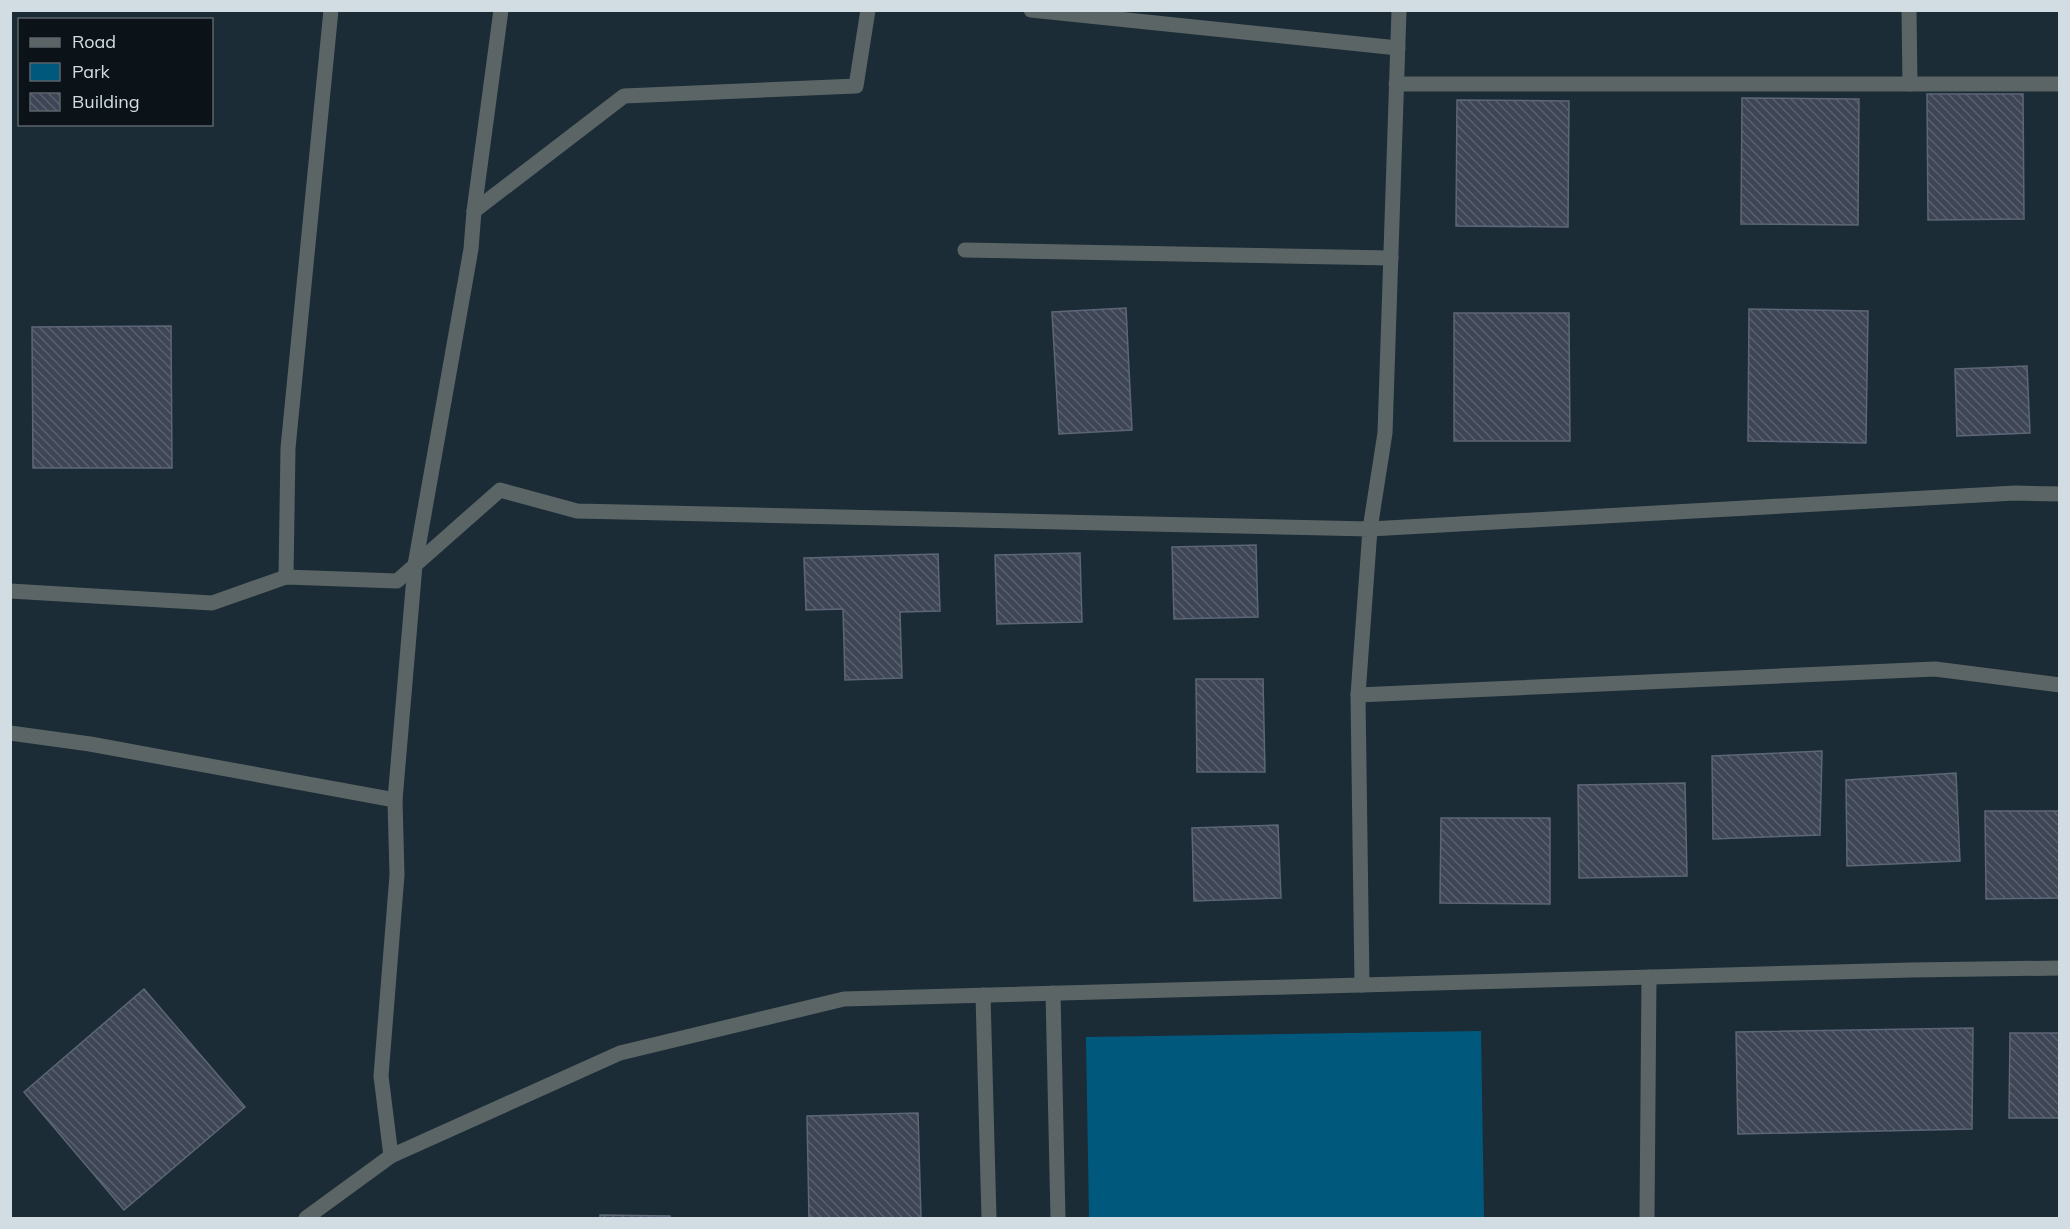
<svg xmlns="http://www.w3.org/2000/svg" width="2070" height="1229" font-family="Mulish,sans-serif">
	<style>
		.green { fill: #00597c }
		.building { fill: url(#building-back-hatch); stroke: #5d6677; stroke-width: 1.5 }
		.lines { fill: none; stroke-linecap: round; stroke-linejoin: round }
		.minor { stroke: #5b6566; stroke-width: 15 }
	</style>
	<defs>
		<pattern id="building-back-hatch" width="6" height="6" patternUnits="userSpaceOnUse" patternTransform="scale(1.5)"><rect width="6" height="6" fill="#3e4656"/><path d="M-1 5l2 2M0 0l6 6M5-1l2 2" fill="none" stroke="#59606e"/></pattern>
	</defs>
	<rect width="100%" height="100%" fill="#1b2c36"/>
	<!-- green -->
	<polygon class="green" points="1481,1031 1484,1218 1089,1218 1086,1037"/>
	<!-- building -->
	<g class="building">
		<polygon points="1927,94 2023,94 2024,219 1928,220"/>
		<polygon points="1742,98 1859,99 1858,225 1741,224"/>
		<polygon points="1457,100 1569,101 1568,227 1456,226"/>
		<polygon points="1126,308 1132,430 1059,434 1052,312"/>
		<polygon points="1749,309 1868,311 1866,443 1748,441"/>
		<polygon points="1454,313 1569,313 1570,441 1454,441"/>
		<polygon points="171,326 172,468 33,468 32,327"/>
		<polygon points="2027,366 2030,433 1957,436 1955,369"/>
		<polygon points="1256,545 1258,617 1174,619 1172,547"/>
		<polygon points="1080,553 1082,622 997,624 995,555"/>
		<polygon points="938,554 940,611 900,612 902,678 845,680 843,609 806,610 804,558"/>
		<polygon points="1196,679 1263,679 1265,772 1197,772"/>
		<polygon points="1822,751 1820,835 1713,839 1712,756"/>
		<polygon points="1956,773 1960,861 1847,866 1846,780"/>
		<polygon points="1685,783 1687,876 1579,878 1578,785"/>
		<polygon points="1985,811 2060,811 2060,898 1986,899"/>
		<polygon points="1441,818 1550,818 1550,904 1440,903"/>
		<polygon points="1278,825 1281,898 1194,901 1192,828"/>
		<polygon points="144,989 245,1107 124,1210 24,1092"/>
		<polygon points="1973,1028 1972,1129 1738,1134 1736,1032"/>
		<polygon points="2010,1033 2060,1033 2060,1118 2009,1118"/>
		<polygon points="918,1113 921,1218 809,1218 807,1116"/>
		<polygon points="600,1215 670,1216 670,1218 600,1218"/>
	</g>
	<g class="lines">
		<!-- minor -->
		<g class="minor">
			<polyline points="1031,10 1398,48"/>
			<polyline points="1399,10 1385,433 1370,529 2015,493 2060,494"/>
			<polyline points="1909,10 1910,84"/>
			<polyline points="1396,84 2060,84"/>
			<polyline points="474,211 624,96 856,86 868,10"/>
			<polyline points="965,250 1391,258"/>
			<polyline points="286,577 288,448 331,10"/>
			<polyline points="10,591 212,603 286,577 397,581 500,490 577,511 1370,529 1358,695 1362,985"/>
			<polyline points="1358,695 1935,669 2060,685"/>
			<polyline points="10,733 90,744 395,800"/>
			<polyline points="1053,993 1058,1218"/>
			<polyline points="983,995 989,1218"/>
			<polyline points="391,1156 381,1076 397,875 395,800 415,565 471,249 474,211 501,10"/>
			<polyline points="306,1218 391,1156 620,1053 844,999 1911,970 2060,968"/>
			<polyline points="1647,1218 1649,977"/>
		</g>
	</g>
	<!-- border -->
	<rect width="2070" height="1229" fill="none" stroke="#d1dce3" stroke-width="24"/>
	<!-- legend -->
	<rect x="18" y="18" width="195" height="108" fill="#0c1318" stroke="#5b6369" stroke-width="1.5"/>
	<rect x="30" y="38" width="30" height="9" fill="#5b6566" stroke="#5b6369" stroke-width="1.5"/>
	<text x="72" y="48" font-size="18" fill="#d1dce3">Road</text>
	<rect x="30" y="63" width="30" height="18" fill="#00597c" stroke="#5b6369" stroke-width="1.5"/>
	<text x="72" y="78" font-size="18" fill="#d1dce3">Park</text>
	<rect x="30" y="93" width="30" height="18" fill="url(#building-back-hatch)" stroke="#5b6369" stroke-width="1.5"/>
	<text x="72" y="108" font-size="18" fill="#d1dce3">Building</text>
</svg>
